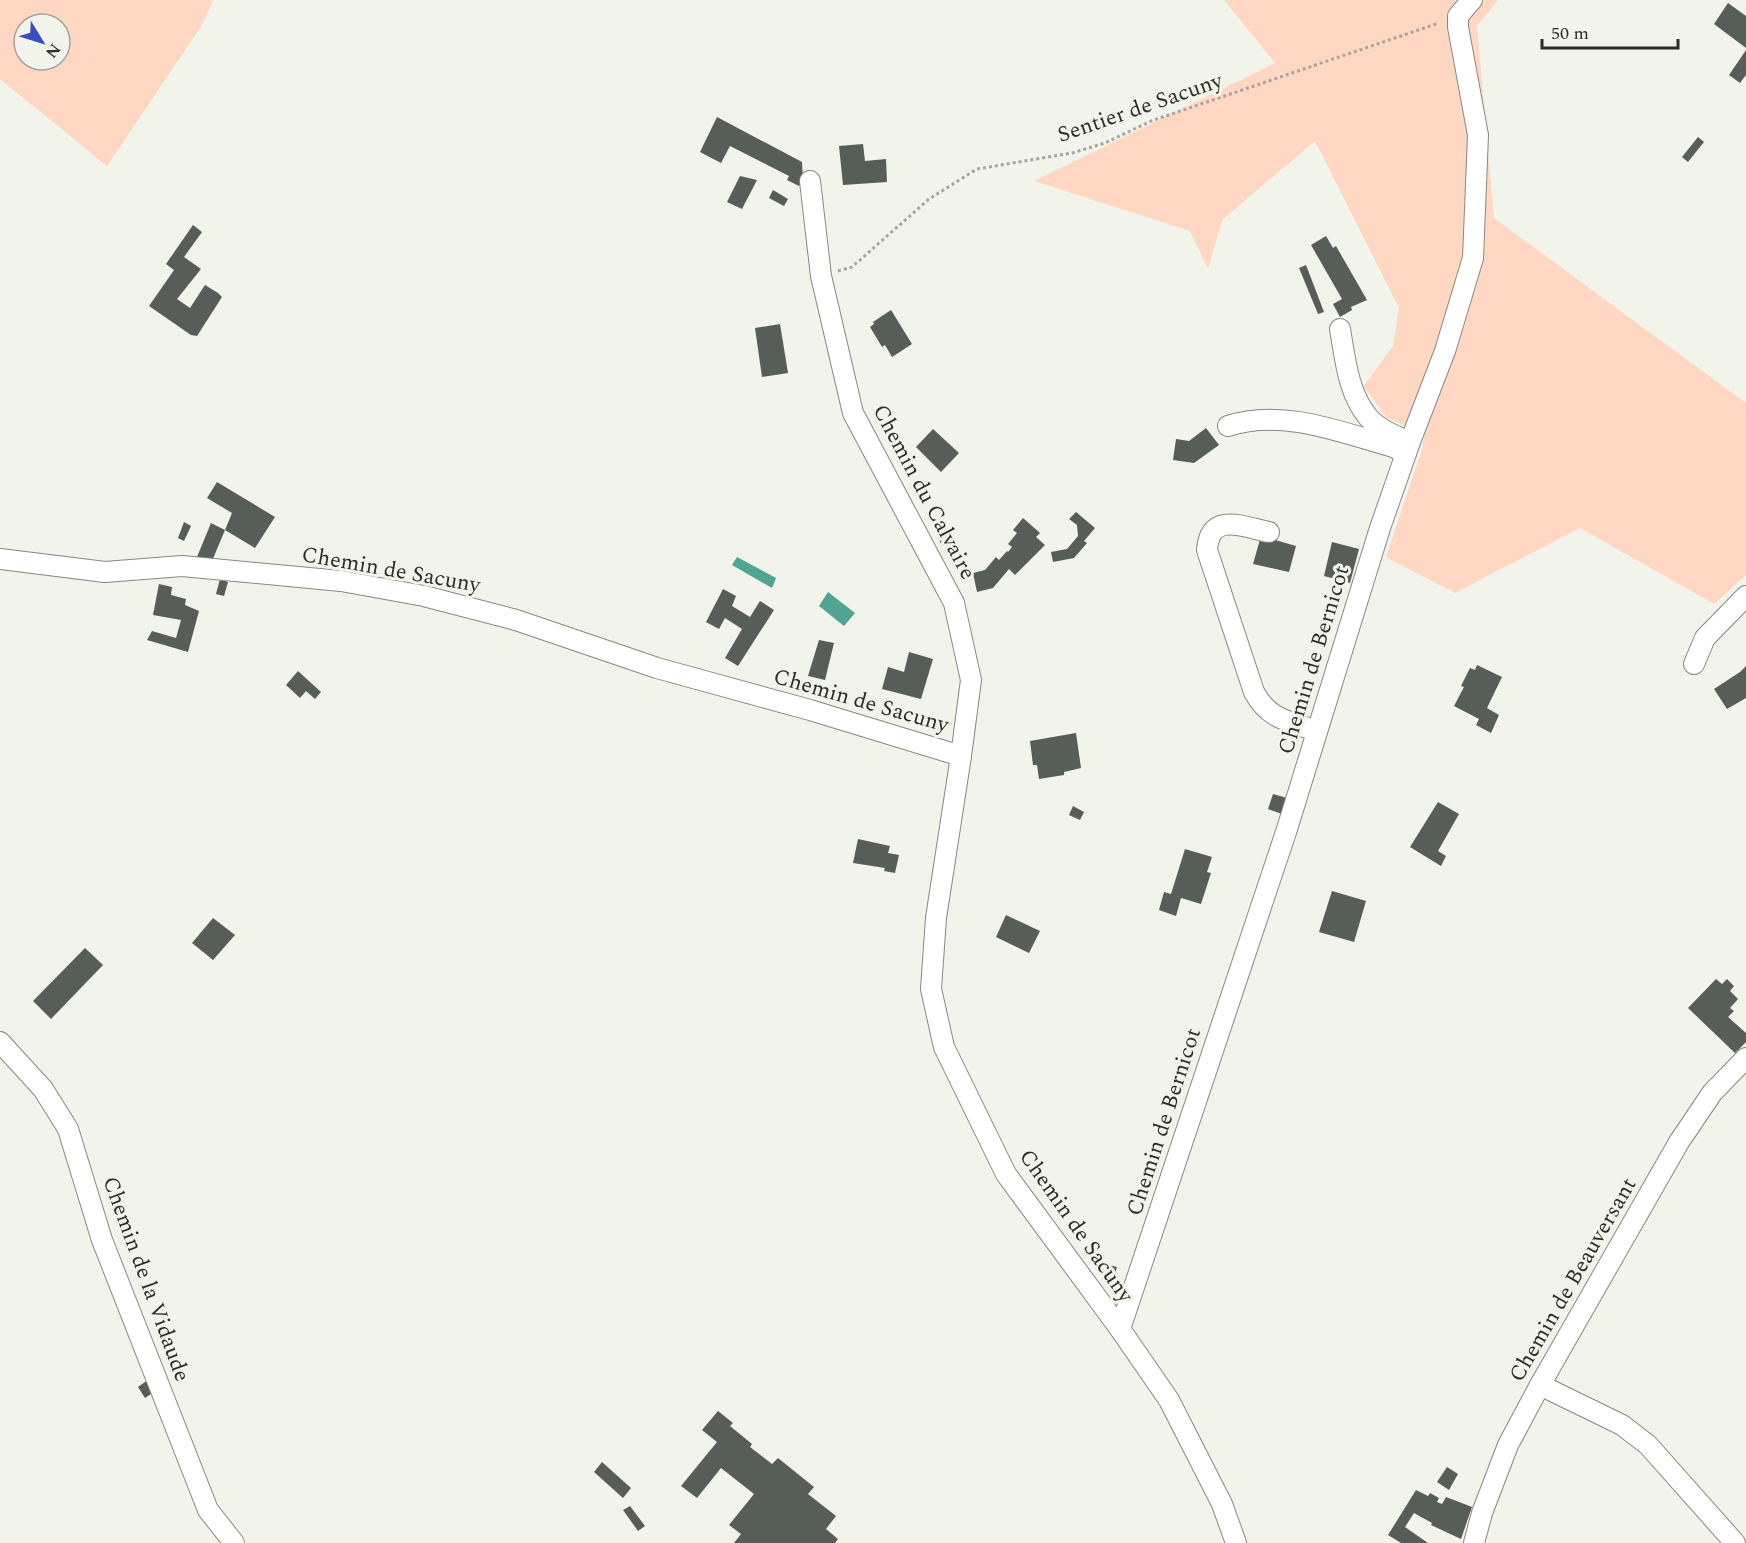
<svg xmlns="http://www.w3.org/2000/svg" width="1746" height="1543" font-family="Spectral,serif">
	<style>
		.green { fill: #ffd7c2; fill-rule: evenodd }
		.water { fill: #4fa591 }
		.building { fill: #575d57 }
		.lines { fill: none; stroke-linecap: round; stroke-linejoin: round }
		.minor-casing { stroke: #878980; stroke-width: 22 }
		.path { stroke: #a5a69f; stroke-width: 3; stroke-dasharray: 3 3; stroke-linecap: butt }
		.minor { stroke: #fff; stroke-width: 20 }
		.labels { text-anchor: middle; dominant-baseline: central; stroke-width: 6; stroke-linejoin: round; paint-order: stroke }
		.street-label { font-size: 22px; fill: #2c2d29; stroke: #f2f3ea }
	</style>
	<rect width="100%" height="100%" fill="#f2f3ea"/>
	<!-- green -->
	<g class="green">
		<path d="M0,0H213L202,25L107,166L0,79ZM24,24H60V60H24Z"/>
		<polygon points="1224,0 1498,0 1477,26 1494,218 1746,403 1746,575 1714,604 1580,528 1455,593 1386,557 1422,450 1425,433 1387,418 1364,386 1393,346 1399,308 1315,141 1222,220 1208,269 1190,231 1034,181 1275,63"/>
	</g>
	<!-- water -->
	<g class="water">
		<polygon points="737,557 776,578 772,588 732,565"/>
		<polygon points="828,592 855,613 844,626 819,606"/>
	</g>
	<!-- building -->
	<g class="building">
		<polygon points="1728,3 1746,16 1746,48 1714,24"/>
		<polygon points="1746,50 1746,75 1740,83 1729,75"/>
		<polygon points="717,117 802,162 803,180 799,186 787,180 789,176 730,146 721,163 700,152"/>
		<polygon points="1698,137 1704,142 1688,162 1682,157"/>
		<polygon points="863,144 865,161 886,159 887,182 843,185 839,146"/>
		<polygon points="740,176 757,180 742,209 727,202"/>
		<polygon points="773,190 788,199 784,206 769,198"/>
		<polygon points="193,225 202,232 184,257 201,269 177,299 190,308 205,285 218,293 222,297 197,336 191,335 149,306 174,270 166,264"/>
		<polygon points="1326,236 1333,248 1336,246 1367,300 1351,307 1352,310 1340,317 1333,304 1342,299 1311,245"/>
		<polygon points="1306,265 1324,312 1318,314 1299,268"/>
		<polygon points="891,310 912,344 892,357 885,345 882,347 870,327 874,324 873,322"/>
		<polygon points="780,324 788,373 762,377 755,328"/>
		<polygon points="1206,428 1219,445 1194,463 1173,460 1176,439 1189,441"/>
		<polygon points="933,429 959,453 941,472 916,447"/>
		<polygon points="217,482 275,517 255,548 225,530 212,561 197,557 211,523 225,530 232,513 207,498"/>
		<polygon points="1076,512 1095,528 1084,541 1087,543 1074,558 1053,562 1051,552 1067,549 1078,536 1077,525 1069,519"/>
		<polygon points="1023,518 1040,533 1036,537 1045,545 1015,575 1009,569 993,588 977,592 973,573 985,570 996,557 999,560 1007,551 1008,552 1012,547 1008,544 1017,533 1013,530"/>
		<polygon points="184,522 191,526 184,541 178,538"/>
		<polygon points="944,528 951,541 942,546 936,533"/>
		<polygon points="1261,536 1296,546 1289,572 1253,564"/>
		<polygon points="1332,542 1359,549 1350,583 1324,576"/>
		<polygon points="220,579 228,582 224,596 216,594"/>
		<polygon points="159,584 172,587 171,595 186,599 185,605 199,611 188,652 147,640 152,631 176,638 181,620 153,615"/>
		<polygon points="723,589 736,596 732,606 750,617 760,601 774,610 738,666 725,658 742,629 725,618 719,629 706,622"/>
		<polygon points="819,640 834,643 825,680 808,676"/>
		<polygon points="909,652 933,659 921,699 882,689 888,667 904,672"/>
		<polygon points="1477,665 1502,677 1487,708 1499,715 1491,733 1476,725 1479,719 1454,706 1464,687 1461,686 1470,668 1475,670"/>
		<polygon points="1746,666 1746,698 1727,709 1714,689 1740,672"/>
		<polygon points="298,671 321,692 315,699 306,691 300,698 286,685"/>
		<polygon points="1076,733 1081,768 1064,772 1064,775 1039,779 1037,765 1033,765 1030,741"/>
		<polygon points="1273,794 1287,798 1282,814 1268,809"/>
		<polygon points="1438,802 1459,814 1438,851 1446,856 1441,866 1410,847"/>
		<polygon points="1073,806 1084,812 1080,820 1069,815"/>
		<polygon points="858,839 890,846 888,853 899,855 895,873 884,871 885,868 853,863"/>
		<polygon points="1185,849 1212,857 1207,872 1211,873 1201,904 1181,898 1176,916 1159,910 1164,892 1171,894"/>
		<polygon points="1332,891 1366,901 1354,942 1319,932"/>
		<polygon points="1006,915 1040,931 1029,953 996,937"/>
		<polygon points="213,918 235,935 213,960 192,943"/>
		<polygon points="85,948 103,965 51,1019 33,1001"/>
		<polygon points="1716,979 1722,984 1727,979 1734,986 1730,991 1738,999 1730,1008 1734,1011 1728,1017 1746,1033 1746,1042 1735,1053 1688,1008"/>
		<polygon points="1105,1264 1117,1267 1114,1276 1103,1273"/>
		<polygon points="152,1377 157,1390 145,1398 138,1387"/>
		<polygon points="718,1411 733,1423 730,1426 752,1444 750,1447 772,1464 778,1458 814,1487 808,1494 836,1516 826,1529 838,1539 835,1543 734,1543 741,1534 729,1525 754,1494 721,1468 697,1498 681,1486 717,1442 702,1430"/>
		<polygon points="602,1462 631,1488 623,1498 594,1472"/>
		<polygon points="1447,1467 1458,1474 1449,1490 1437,1482"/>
		<polygon points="1416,1490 1428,1496 1430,1493 1439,1498 1437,1502 1442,1504 1446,1497 1472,1507 1461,1539 1431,1525 1432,1523 1414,1513 1405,1527 1428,1543 1401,1543 1388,1535"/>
		<polygon points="630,1506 645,1526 638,1531 623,1510"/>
	</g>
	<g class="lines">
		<defs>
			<g id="minor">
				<polyline points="810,181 821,276 853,413 954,603 971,680 961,756"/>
				<path d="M1340,329C1345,358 1348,393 1368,417C1378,429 1394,435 1407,441"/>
				<path d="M1228,426C1281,408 1341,432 1393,447L1406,453"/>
				<path d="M1269,532C1243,527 1210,511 1207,550L1254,692C1269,720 1289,721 1317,731"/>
				<polyline points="0,559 105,572 182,566 341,581 424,596 516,620 657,668 810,710 961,756 936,918 931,989 944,1047 1006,1174 1120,1329 1169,1400 1222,1504 1236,1543"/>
				<polyline points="1694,664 1705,638 1746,596"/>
				<polyline points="0,1042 43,1089 68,1129 102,1240 208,1510 234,1543"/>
				<polyline points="1120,1329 1287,829 1380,528 1410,442 1445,351 1473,258 1478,135 1458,27 1458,16 1472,0"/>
				<polyline points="1540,1385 1622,1425 1648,1445 1735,1543"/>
				<polyline points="1474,1543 1482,1513 1508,1445 1540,1385 1679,1142 1712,1093 1746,1058"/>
			</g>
		</defs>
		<!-- minor casing -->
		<use href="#minor" class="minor-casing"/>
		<!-- path -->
		<polyline class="path" points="838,271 852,267 929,199 977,169 1072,153 1105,143 1151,121 1439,23"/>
		<!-- minor -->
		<use href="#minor" class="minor"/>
	</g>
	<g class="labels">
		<!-- street labels -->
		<g class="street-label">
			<text transform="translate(1140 108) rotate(-19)">Sentier de Sacuny</text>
			<text transform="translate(924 492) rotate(62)">Chemin du Calvaire</text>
			<text transform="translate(391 570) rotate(10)">Chemin de Sacuny</text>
			<text transform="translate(1314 660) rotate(-73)">Chemin de Bernicot</text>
			<text transform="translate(861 701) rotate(16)">Chemin de Sacuny</text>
			<text transform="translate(1164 1122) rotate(-72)">Chemin de Bernicot</text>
			<text transform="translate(1076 1226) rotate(55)">Chemin de Sacuny</text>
			<text transform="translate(146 1279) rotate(70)">Chemin de la Vidaude</text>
			<text transform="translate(1573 1280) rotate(-60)">Chemin de Beauversant</text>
		</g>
	</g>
	<!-- north arrow -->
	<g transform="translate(42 42) rotate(128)"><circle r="28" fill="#f2f3ea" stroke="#a3a49d" stroke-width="1.5"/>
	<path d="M0-4.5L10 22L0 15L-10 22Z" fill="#3b4ec1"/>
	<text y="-9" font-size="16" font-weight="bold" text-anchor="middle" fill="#2c2d29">N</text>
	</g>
	<!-- scale -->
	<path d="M1542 39v9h136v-9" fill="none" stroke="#2c2d29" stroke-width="3"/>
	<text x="1551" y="39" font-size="18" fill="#2c2d29" stroke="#f2f3ea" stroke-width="4.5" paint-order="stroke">50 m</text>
</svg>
